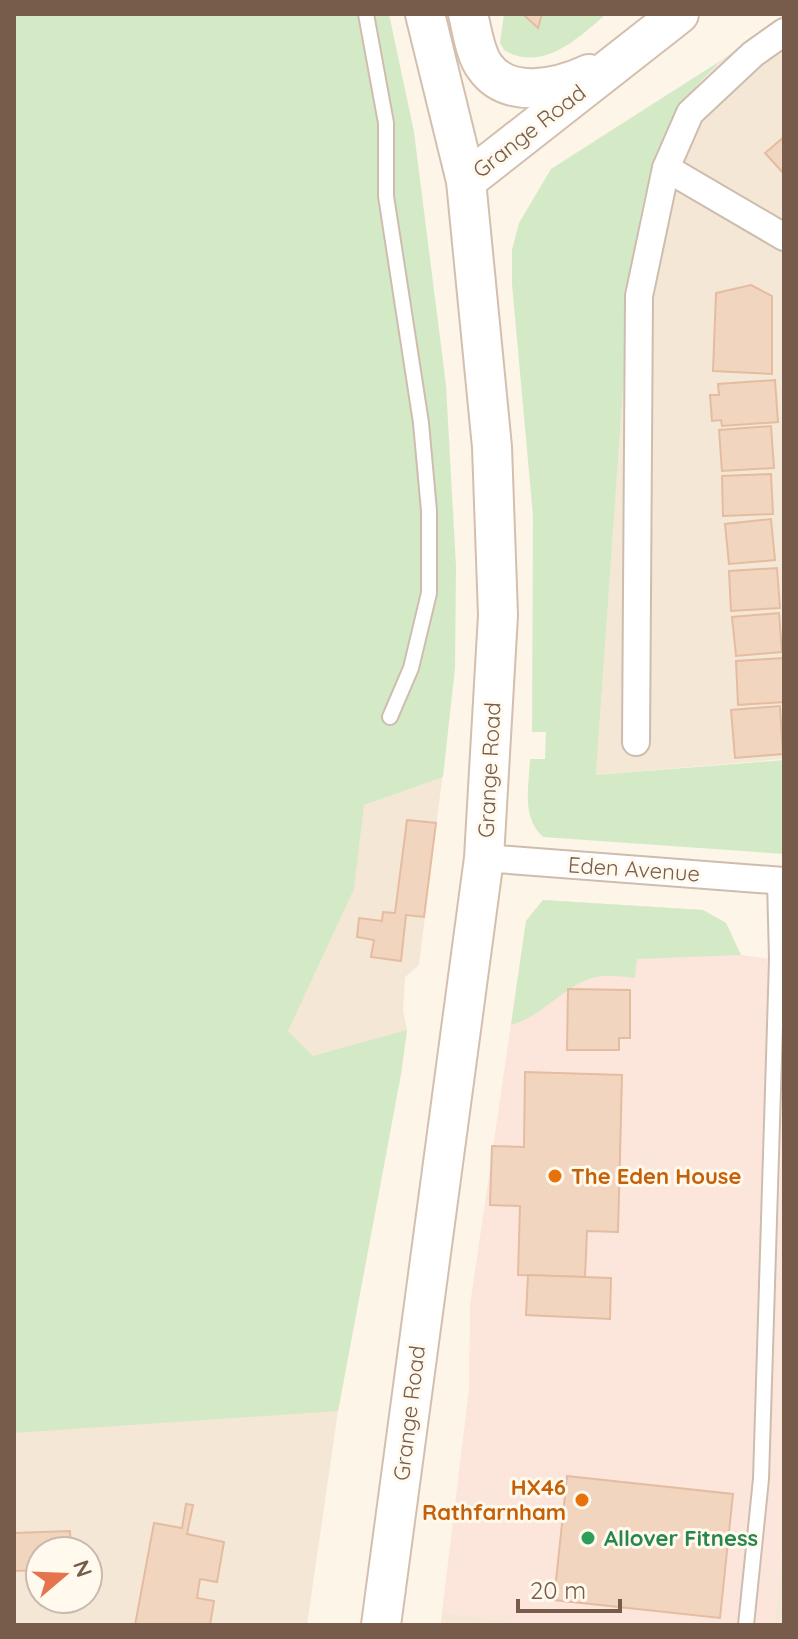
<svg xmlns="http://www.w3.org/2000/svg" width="798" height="1639" font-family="Quicksand,sans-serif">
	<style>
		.residential { fill: #f4e7d6; fill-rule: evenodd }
		.commercial { fill: #fce6dc }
		.green { fill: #d4eac6 }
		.building { fill: #f2d5bf; stroke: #e4bca0; stroke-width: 2 }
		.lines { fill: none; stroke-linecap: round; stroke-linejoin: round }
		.lane-casing { stroke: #cebdae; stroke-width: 18 }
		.street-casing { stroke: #cebdae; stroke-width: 30 }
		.secondary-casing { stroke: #d4bfae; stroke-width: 42 }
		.lane { stroke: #fff; stroke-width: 14 }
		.street { stroke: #fff; stroke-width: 26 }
		.secondary { stroke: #fff; stroke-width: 38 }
		.food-dot { fill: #e8710a; stroke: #fff9ee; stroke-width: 3 }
		.leisure-dot { fill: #2e9e5b; stroke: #fff9ee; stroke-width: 3 }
		.labels { text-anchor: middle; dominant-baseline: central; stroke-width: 6; stroke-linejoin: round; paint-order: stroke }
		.street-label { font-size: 22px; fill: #775c4c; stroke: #fff9ee }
		.food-label { font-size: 22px; font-weight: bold; fill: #c56008; stroke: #fff9ee; text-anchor: start }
		.leisure-label { font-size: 22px; font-weight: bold; fill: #27864d; stroke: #fff9ee; text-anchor: start }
	</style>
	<rect width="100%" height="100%" fill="#fcf5e8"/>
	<!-- residential -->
	<g class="residential">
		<polygon points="784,14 784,759 596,775 631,276 639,222 653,164 679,108 720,61"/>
		<path d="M445,755L419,965L405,977L403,1010L407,1030L401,1074L338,1411L307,1625H14V920ZM40,1551H88V1599H40Z"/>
		<polygon points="784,1537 784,1625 774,1625"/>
		<polygon points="442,1612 546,1625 441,1625"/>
	</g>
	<!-- commercial -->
	<polygon class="commercial" points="543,900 703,910 726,923 741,955 784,960 784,1537 774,1625 546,1625 442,1612 469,1389 470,1305 526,921"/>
	<!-- green -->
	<g class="green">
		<polygon points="14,14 389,14 414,132 446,385 456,566 455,668 443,777 364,805 354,889 288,1031 313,1056 407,1030 401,1074 338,1411 14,1433"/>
		<path d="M504,14H606C579,38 542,73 504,50L500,43Z"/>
		<path d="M720,61C707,76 689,92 679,109C648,159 639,219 631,276L596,775L784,760V854L543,837C521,817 529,787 530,759H545L546,732H532L533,516L512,284V250L519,223L551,169Z"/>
		<path d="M543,900L703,910L726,923L741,955L637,959L635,978C624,977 613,975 602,976C570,979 544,1016 511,1025L526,921Z"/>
	</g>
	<!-- building -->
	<g class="building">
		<polygon points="512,14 542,14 538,28 524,15"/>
		<polygon points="784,137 784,174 765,153"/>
		<polygon points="751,285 772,296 772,374 713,371 716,293"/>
		<polygon points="775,380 778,422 722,426 721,420 712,421 710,395 719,395 718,384"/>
		<polygon points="771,426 774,468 722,471 719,430"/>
		<polygon points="771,474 773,514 723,516 722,476"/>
		<polygon points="771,519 775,560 729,564 725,524"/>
		<polygon points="777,568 780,608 731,611 729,571"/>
		<polygon points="779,613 782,652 736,656 732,617"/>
		<polygon points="784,658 784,702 738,705 736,661"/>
		<polygon points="780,706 783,754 735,758 731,710"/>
		<polygon points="407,820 436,823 424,917 406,915 401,961 371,957 374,940 357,937 359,918 382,921 383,912 395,913"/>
		<polygon points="568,989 630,990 630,1038 619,1038 619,1050 567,1050"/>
		<polygon points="525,1072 622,1075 618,1232 587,1231 585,1277 518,1275 520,1206 490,1205 492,1146 524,1147"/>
		<polygon points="528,1275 611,1278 610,1319 526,1315"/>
		<polygon points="567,1476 733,1494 720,1618 554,1600"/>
		<polygon points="186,1504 193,1505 187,1534 224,1542 217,1582 200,1579 197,1598 214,1601 210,1625 135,1625 154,1523 182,1528"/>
		<polygon points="70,1531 71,1551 40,1551 40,1570 14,1571 14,1533"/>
	</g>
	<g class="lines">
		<defs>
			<g id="lane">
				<polyline points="366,14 386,123 386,196 421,423 429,511 429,593 411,668 390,717"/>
				<polyline points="746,1625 761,1479 777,960 775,880"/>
			</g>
			<g id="street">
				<polyline points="666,168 784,237"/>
				<polyline points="636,742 639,296 666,168 690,113 753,54 784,32"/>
				<polyline points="484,858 784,881"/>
			</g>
			<g id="secondary">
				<path d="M468,14C472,30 475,54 485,67C508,100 559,88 589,74"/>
				<polyline points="466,181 679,14"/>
				<polyline points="381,1625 484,858 498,615 492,447 466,181 425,14"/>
			</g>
		</defs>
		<!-- lane casing -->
		<use href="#lane" class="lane-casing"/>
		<!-- street casing -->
		<use href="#street" class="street-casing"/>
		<!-- secondary casing -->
		<use href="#secondary" class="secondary-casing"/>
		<!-- lane -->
		<use href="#lane" class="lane"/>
		<!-- street -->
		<use href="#street" class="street"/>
		<!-- secondary -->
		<use href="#secondary" class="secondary"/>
	</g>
	<!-- markers -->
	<g class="food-dot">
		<circle cx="555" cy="1176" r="8"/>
		<circle cx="582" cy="1500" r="8"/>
	</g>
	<circle class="leisure-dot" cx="588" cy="1538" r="8"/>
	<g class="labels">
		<!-- street labels -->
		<g class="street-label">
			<text transform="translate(529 131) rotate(-38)">Grange Road</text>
			<text transform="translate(489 770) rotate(-87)">Grange Road</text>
			<text transform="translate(634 869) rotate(4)">Eden Avenue</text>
			<text transform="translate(409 1413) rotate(-83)">Grange Road</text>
		</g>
		<!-- food labels -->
		<g class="food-label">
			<text x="571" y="1176">The Eden House</text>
			<text x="566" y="1487" text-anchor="end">HX46<tspan x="566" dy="25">Rathfarnham</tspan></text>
		</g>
		<!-- leisure labels -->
		<g class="leisure-label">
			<text x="604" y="1538">Allover Fitness</text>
		</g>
	</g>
	<!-- border -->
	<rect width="798" height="1639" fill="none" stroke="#775c4c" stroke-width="32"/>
	<!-- north arrow -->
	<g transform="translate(64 1575) rotate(71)"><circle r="38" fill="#fff9ee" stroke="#c9baad" stroke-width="2"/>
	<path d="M0-6L14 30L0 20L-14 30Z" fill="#e5744e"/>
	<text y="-12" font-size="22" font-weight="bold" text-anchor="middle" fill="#775c4c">N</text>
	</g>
	<!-- scale -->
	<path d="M518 1599v12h102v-12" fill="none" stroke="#775c4c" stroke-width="4"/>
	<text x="530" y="1599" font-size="24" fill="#775c4c" stroke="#fff9ee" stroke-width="6" paint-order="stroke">20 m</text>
</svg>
